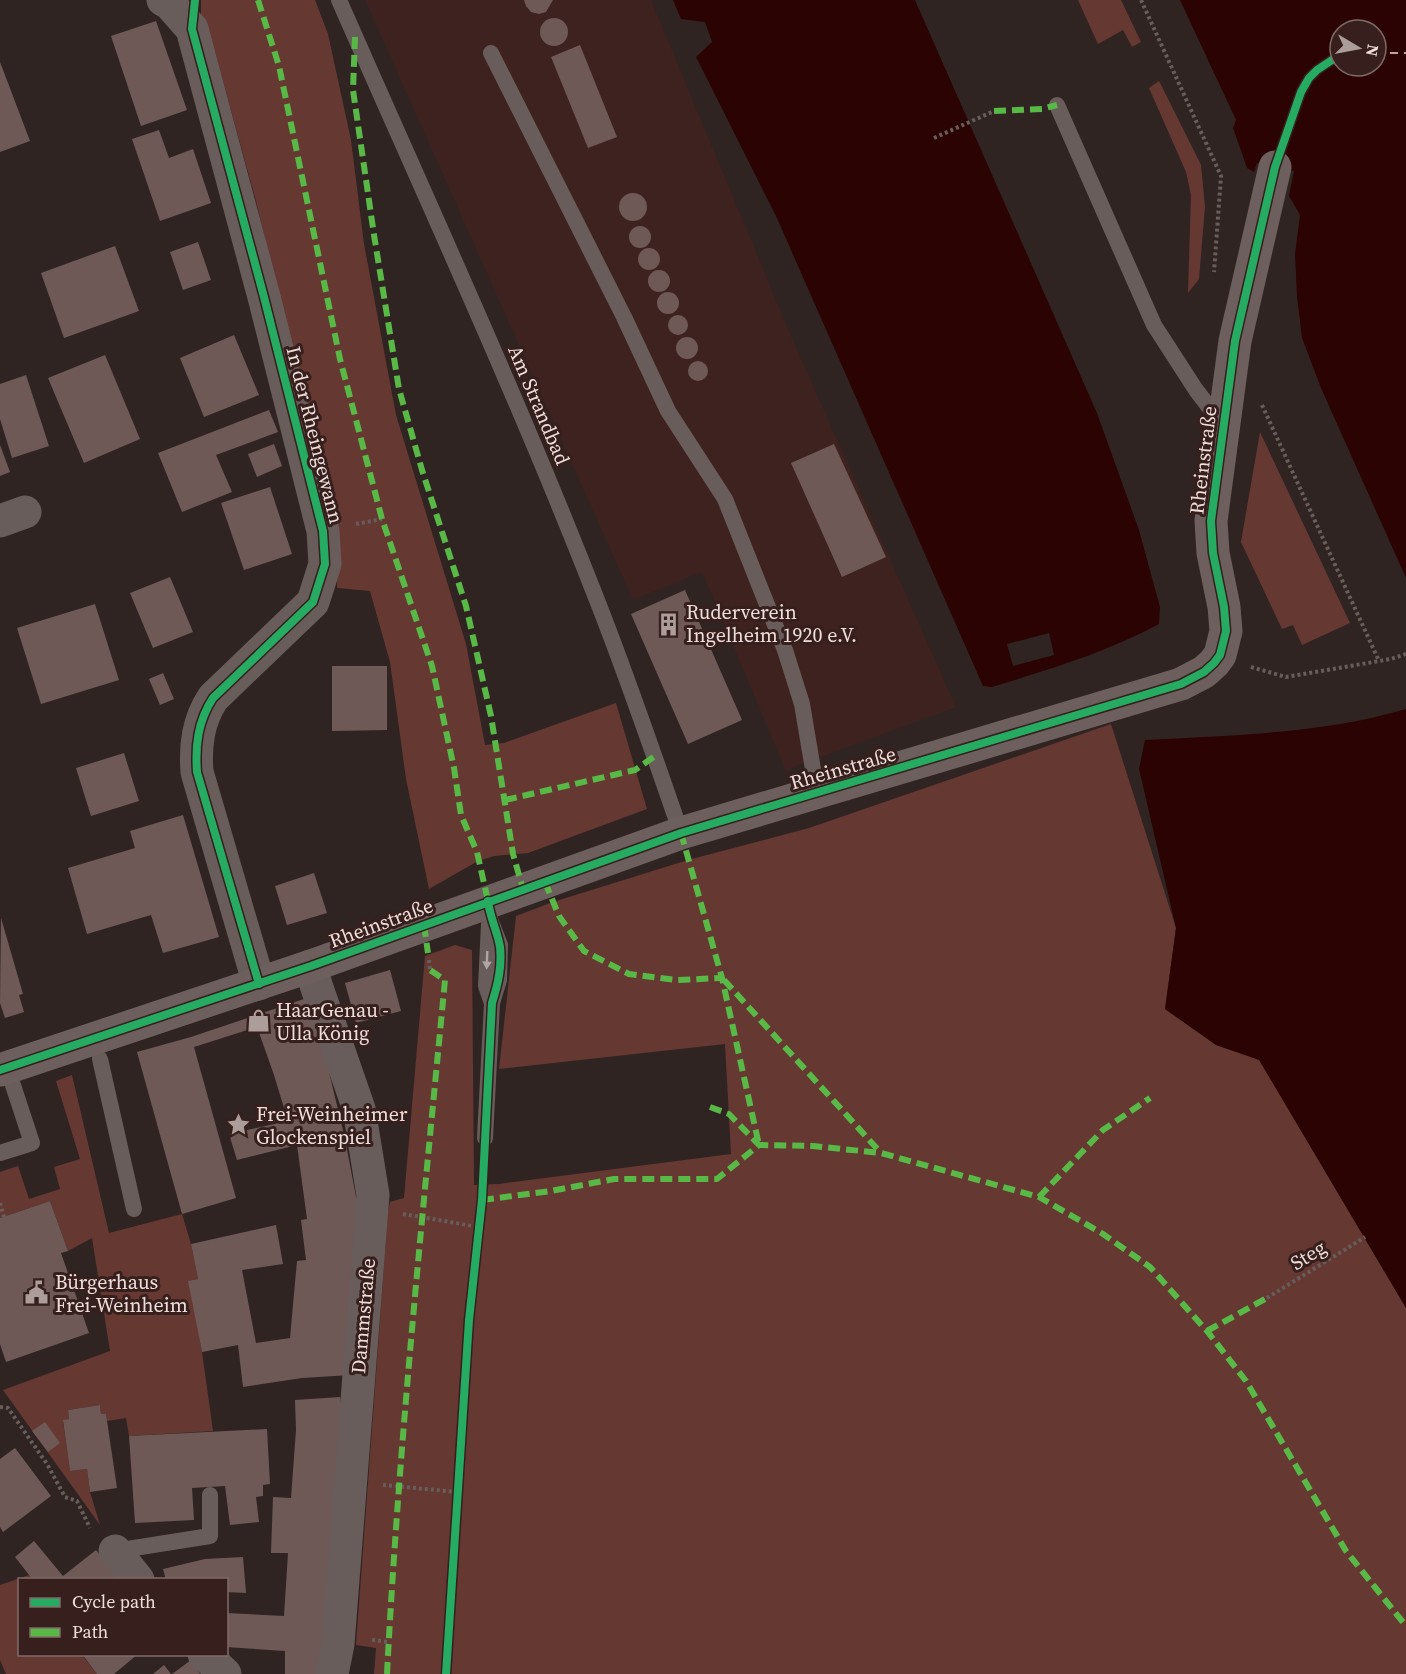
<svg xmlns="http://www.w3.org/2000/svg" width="1406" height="1674" font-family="'Source Serif 4',serif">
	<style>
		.built { fill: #3e221f }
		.green { fill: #663832 }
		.water { fill: #2c0303; fill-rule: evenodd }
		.pier { fill: #302422 }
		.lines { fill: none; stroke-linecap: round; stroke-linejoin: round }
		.ferry { stroke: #fed2cb; stroke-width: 1.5; stroke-dasharray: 8 6; stroke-linecap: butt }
		.building { fill: #6e5957 }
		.path { stroke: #675d5b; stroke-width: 4; stroke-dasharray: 3 3; stroke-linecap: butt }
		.lane { stroke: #685d5b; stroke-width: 16 }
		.street { stroke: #685d5b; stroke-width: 33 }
		.secondary { stroke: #6c5f5e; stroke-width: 33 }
		.quiet { stroke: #58b947; stroke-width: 6; stroke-dasharray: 12 6; stroke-linecap: butt }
		.cycleway-casing { stroke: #361f1c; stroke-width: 11 }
		.cycleway { stroke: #26ab63; stroke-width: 8 }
		.oneway { fill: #b2a4a1 }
		.labels { text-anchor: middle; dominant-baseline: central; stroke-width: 6; stroke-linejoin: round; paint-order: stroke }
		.street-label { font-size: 20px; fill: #eededb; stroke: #361f1c }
		.poi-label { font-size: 20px; fill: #eededb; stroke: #361f1c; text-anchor: start }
	</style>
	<rect width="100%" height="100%" fill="#302422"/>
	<!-- built -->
	<polygon class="built" points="365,0 651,0 790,334 956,707 791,768 787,773 702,572 633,600"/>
	<!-- green -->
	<g class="green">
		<polygon points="201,0 315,0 328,34 351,140 364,244 396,415 466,644 485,745 504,743 616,703 647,809 528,853 494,856 478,861 429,889 406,779 390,662 370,591 337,588 338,545 311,428 256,201 215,52 201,19"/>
		<polygon points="1078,0 1121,0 1141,42 1132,47 1123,30 1098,44"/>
		<polygon points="1159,81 1201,165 1205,207 1199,279 1188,293 1191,195 1186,172 1149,88"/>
		<polygon points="1260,432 1350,623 1302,645 1293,625 1282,629 1241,542"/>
		<polygon points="1111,724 1176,928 1165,1009 1216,1045 1259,1059 1406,1308 1406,1674 374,1674 376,1648 356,1645 388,1212 390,1202 404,1198 425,956 455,945 472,950 474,1185 499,1184 731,1154 725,1044 499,1069 516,916 553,902 688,860 809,828"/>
		<polygon points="72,1075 109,1233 182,1214 191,1244 198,1279 189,1281 202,1352 213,1431 129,1436 126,1418 107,1421 106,1414 101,1414 100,1405 68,1410 69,1419 63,1421 70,1471 87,1469 90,1492 100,1525 3,1390 110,1351 92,1238 68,1251 50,1201 0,1218 0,1172 18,1166 29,1199 60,1189 54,1167 80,1159 56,1081"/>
		<polygon points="29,1575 33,1579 20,1580 20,1654 82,1655 97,1674 6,1674 0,1660 0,1585"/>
	</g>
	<!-- water -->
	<g class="water">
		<path d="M673,0H915L1097,413L1139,530L1160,607L1159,624C1105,653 1050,669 992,687L983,686L776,216L696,57L712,42L705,22L681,19Z"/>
		<path d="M1180,0H1406V578L1321,388L1302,338L1297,297L1295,254L1300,215L1289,196L1294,171L1257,163L1254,172L1247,168L1233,128L1236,120ZM1340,30H1376V66H1340Z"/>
		<path d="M1406,709V1308L1259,1060L1216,1045L1165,1009L1176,928L1139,769L1145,740C1232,735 1322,734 1406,709Z"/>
	</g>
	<!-- pier -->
	<polygon class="pier" points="1049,633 1054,655 1013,666 1007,644"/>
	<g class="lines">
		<!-- ferry -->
		<g class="ferry">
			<polyline points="1376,53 1406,53"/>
			<path d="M1281,151C1292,117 1299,68 1340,58"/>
		</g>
	</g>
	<!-- building -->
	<g class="building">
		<polygon points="524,0 553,0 546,12 539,14 531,12 526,6"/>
		<circle cx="554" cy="32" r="14"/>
		<polygon points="156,21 187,110 141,126 111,36"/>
		<polygon points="580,45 617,137 588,148 551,57"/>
		<polygon points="0,62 30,141 0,152"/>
		<polygon points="159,130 169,158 193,149 211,203 160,221 132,139"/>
		<circle cx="633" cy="207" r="14"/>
		<circle cx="640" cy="237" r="11"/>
		<polygon points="198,242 211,280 183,290 170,252"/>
		<polygon points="115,246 139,311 64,338 41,273"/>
		<circle cx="649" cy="259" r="11"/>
		<circle cx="659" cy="281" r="11"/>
		<circle cx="668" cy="303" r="11"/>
		<circle cx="678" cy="325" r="10"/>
		<polygon points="234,335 259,395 204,417 180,358"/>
		<circle cx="687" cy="348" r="11"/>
		<polygon points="105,355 140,439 84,463 48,378"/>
		<circle cx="698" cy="371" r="10"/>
		<polygon points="26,375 49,446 12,458 0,419 0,384"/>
		<polygon points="269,410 278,432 216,455 232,492 182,512 158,453"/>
		<polygon points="274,444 282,466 257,477 248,454"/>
		<polygon points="834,444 886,557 842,577 791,463"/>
		<polygon points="0,445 10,472 0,476"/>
		<polygon points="270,487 292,554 244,570 221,503"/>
		<polygon points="170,577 193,632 153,648 130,593"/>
		<polygon points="685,590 742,720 688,744 631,614"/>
		<polygon points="95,604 119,680 41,704 17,628"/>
		<polygon points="332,666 387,666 387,730 332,731"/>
		<polygon points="163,673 174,699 160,705 149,679"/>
		<polygon points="124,753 139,801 91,816 76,768"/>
		<polygon points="183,815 219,937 163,953 151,915 87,934 68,868 135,848 130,831"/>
		<polygon points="314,873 327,913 287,925 275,886"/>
		<polygon points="1,918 23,994 19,995 24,1012 5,1018 0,1003"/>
		<polygon points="390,970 401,1011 356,1023 345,983"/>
		<polygon points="307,998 325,1055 345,1139 359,1212 351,1375 302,1378 243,1387 238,1345 202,1352 188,1281 198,1279 191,1244 276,1225 283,1264 242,1270 256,1343 290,1338 297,1261 306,1260 301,1220 307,1219 297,1145 237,1160 229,1134 288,1121 274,1075 257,1027 194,1047 236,1198 182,1214 137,1052 191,1037"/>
		<polygon points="50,1201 68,1251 61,1253 89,1333 6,1362 0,1344 0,1218"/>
		<polygon points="340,1397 344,1425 323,1674 285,1674 285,1651 226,1647 226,1613 284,1616 288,1553 271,1553 273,1497 291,1498 296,1430 295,1400"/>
		<polygon points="100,1405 101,1414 106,1414 117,1488 90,1492 87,1469 70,1471 63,1420 69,1419 68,1410"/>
		<polygon points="45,1422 60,1443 48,1452 32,1431"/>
		<polygon points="267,1429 270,1484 263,1485 263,1496 256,1497 259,1522 230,1525 225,1486 192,1488 194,1520 135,1523 129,1436"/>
		<polygon points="15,1448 51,1496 3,1532 0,1527 0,1459"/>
		<polygon points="34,1541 63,1576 96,1550 117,1575 112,1580 33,1580 15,1557"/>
		<polygon points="243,1557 246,1593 226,1592 226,1580 166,1580 163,1569 205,1559"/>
		<polygon points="82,1654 138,1654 114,1674 97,1674"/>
		<polygon points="191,1660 200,1674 172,1674"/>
		<polygon points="164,1665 171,1674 153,1674"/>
	</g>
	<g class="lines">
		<!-- path -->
		<g class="path">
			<polyline points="1141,0 1221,176 1214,272"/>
			<polyline points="934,138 994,111"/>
			<polyline points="1262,405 1379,661"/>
			<polyline points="356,524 382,519"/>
			<polyline points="1251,667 1286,677 1391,659 1406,654"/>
			<polyline points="429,960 430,970"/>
			<polyline points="0,1203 4,1217"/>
			<polyline points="403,1214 479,1227"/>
			<polyline points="1267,1298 1365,1237"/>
			<polyline points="0,1407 8,1408 47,1464 65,1497 77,1501 90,1528"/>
			<polyline points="383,1485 457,1492"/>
			<polyline points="372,1640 389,1642"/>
		</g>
		<!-- lane -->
		<g class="lane">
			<path d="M339,0C425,196 515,391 593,590C625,670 653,752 681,833"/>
			<polyline points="491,53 624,317 668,411 725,499 785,650 802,704 817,793"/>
			<polyline points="1057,105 1154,325 1196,390 1223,425"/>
			<polyline points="489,924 486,986 492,1003"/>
			<polyline points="100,1059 134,1209"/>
			<polyline points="485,1138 492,1003 499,980 500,945 489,917"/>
			<polyline points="0,1153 32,1143 7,1067"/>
			<polyline points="115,1551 210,1536 210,1495"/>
		</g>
		<!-- street -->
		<g class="street">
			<path d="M163,0L170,4L192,29L264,297L323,531L325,564L313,602L213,698C198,721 195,745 197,772L259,984"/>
			<polyline points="0,521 25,512"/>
			<polyline points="311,966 316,985 359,1109 373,1195 338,1644 332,1674"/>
			<polyline points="115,1551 138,1580"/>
			<polyline points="204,1654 225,1674"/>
		</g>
		<!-- secondary -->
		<polyline class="secondary" points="0,1070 311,966 681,833 1181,684 1204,672 1214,663 1220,655 1226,631 1224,607 1213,553 1211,521 1235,341 1275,167"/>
		<!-- quiet -->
		<g class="quiet">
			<polyline points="258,0 279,66 340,359 382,519 432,666 454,768 461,815 477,852 488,901"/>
			<polyline points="355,37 353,90 374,235 399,389 422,470 466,606 491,716 513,854 523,889"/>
			<polyline points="994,111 1042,109 1057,105"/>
			<polyline points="505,800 635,770 655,756"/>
			<polyline points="681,833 722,978 759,1145"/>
			<polyline points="545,882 559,916 584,951 629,974 677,980 722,978"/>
			<polyline points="424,925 428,953"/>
			<polyline points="724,980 881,1153"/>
			<polyline points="710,1107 729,1114 759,1145"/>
			<polyline points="1039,1197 1103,1130 1150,1098"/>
			<polyline points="482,1200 551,1191 614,1179 717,1179 759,1145 813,1146 881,1153 1039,1197 1103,1234 1150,1267 1207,1331 1246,1381 1346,1551 1406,1626"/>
			<polyline points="1207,1331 1267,1298"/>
			<path d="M387,1674C399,1442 423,1211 445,980L430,970"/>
		</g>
		<defs>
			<g id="cycleway">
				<path d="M195,0L192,29L264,297L323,531L325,564L313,602L213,698C198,721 195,745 197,772L259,984"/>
				<polyline points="0,1070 311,966 681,833 1181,684 1204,672 1214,663 1220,655 1226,631 1224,607 1213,553 1211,521 1235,341 1275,167 1301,92 1309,78 1317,70 1332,60 1340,58"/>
				<path d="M446,1674L469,1320L482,1200L492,1003C498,984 502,967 500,947C498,933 490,918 488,901"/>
			</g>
		</defs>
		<!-- cycleway casing -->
		<use href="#cycleway" class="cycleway-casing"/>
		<!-- cycleway -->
		<use href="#cycleway" class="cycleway"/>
	</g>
	<!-- one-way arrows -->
	<defs><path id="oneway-solid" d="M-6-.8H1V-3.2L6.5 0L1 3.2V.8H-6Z" transform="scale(1.5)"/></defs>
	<use class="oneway" href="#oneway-solid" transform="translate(487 960) rotate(92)"/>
	<!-- icons -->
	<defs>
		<symbol id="building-bare" viewBox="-9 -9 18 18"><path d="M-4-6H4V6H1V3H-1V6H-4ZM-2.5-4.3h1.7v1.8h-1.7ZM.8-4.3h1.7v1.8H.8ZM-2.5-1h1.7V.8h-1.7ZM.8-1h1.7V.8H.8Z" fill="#ac9d9a" stroke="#361f1c" stroke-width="2.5" paint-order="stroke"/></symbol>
		<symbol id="shop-bare" viewBox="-9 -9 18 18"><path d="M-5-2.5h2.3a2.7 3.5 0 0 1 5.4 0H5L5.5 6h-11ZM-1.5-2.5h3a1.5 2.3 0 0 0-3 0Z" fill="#ac9d9a" stroke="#361f1c" stroke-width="2.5" paint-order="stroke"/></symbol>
		<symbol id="sight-bare" viewBox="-9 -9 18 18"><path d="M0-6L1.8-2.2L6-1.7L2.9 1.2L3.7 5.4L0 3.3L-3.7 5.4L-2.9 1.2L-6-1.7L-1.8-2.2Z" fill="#ac9d9a" stroke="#361f1c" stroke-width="2.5" paint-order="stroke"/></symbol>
		<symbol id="civic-bare" viewBox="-9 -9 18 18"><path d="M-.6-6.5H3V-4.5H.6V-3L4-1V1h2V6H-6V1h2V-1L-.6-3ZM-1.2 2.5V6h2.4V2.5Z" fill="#ac9d9a" stroke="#361f1c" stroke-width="2.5" paint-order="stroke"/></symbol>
	</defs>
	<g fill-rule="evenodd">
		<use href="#building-bare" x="652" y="608" width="33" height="33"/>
		<use href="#shop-bare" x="242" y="1004" width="33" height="33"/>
		<use href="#sight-bare" x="222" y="1108" width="33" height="33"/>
		<use href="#civic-bare" x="20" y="1276" width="33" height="33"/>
	</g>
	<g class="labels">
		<!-- street labels -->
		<g class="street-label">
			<text transform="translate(539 405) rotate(67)">Am Strandbad</text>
			<text transform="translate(315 435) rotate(76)">In der Rheingewann</text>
			<text transform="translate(1203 460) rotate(-83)">Rheinstraße</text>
			<text transform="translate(843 768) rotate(-16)">Rheinstraße</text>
			<text transform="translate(381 923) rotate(-20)">Rheinstraße</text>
			<text transform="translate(1308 1255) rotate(-32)">Steg</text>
			<text transform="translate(363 1316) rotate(-85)">Dammstraße</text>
		</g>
		<!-- poi labels -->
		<g class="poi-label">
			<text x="686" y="612">Ruderverein<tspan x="686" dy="23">Ingelheim 1920 e.V.</tspan></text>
			<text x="276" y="1010">HaarGenau -<tspan x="276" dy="23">Ulla König</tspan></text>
			<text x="256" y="1114">Frei-Weinheimer<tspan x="256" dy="23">Glockenspiel</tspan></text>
			<text x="55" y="1282">Bürgerhaus<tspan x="55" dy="23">Frei-Weinheim</tspan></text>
		</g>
	</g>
	<!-- legend -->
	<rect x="18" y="1578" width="210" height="78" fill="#361f1c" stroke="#806b68" stroke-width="1.5"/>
	<rect x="30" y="1598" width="30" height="9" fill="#26ab63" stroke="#806b68" stroke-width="1.5"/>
	<text x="72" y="1608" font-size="18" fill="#eededb">Cycle path</text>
	<rect x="30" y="1628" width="30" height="9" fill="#58b947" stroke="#806b68" stroke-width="1.5"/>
	<text x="72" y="1638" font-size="18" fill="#eededb">Path</text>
	<!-- north arrow -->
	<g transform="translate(1358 48) rotate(100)"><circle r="28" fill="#361f1c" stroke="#806b68" stroke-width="1.5"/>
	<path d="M0-4.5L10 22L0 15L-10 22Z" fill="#ac9d9a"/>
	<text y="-9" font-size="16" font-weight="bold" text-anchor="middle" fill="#eededb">N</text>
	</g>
</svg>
